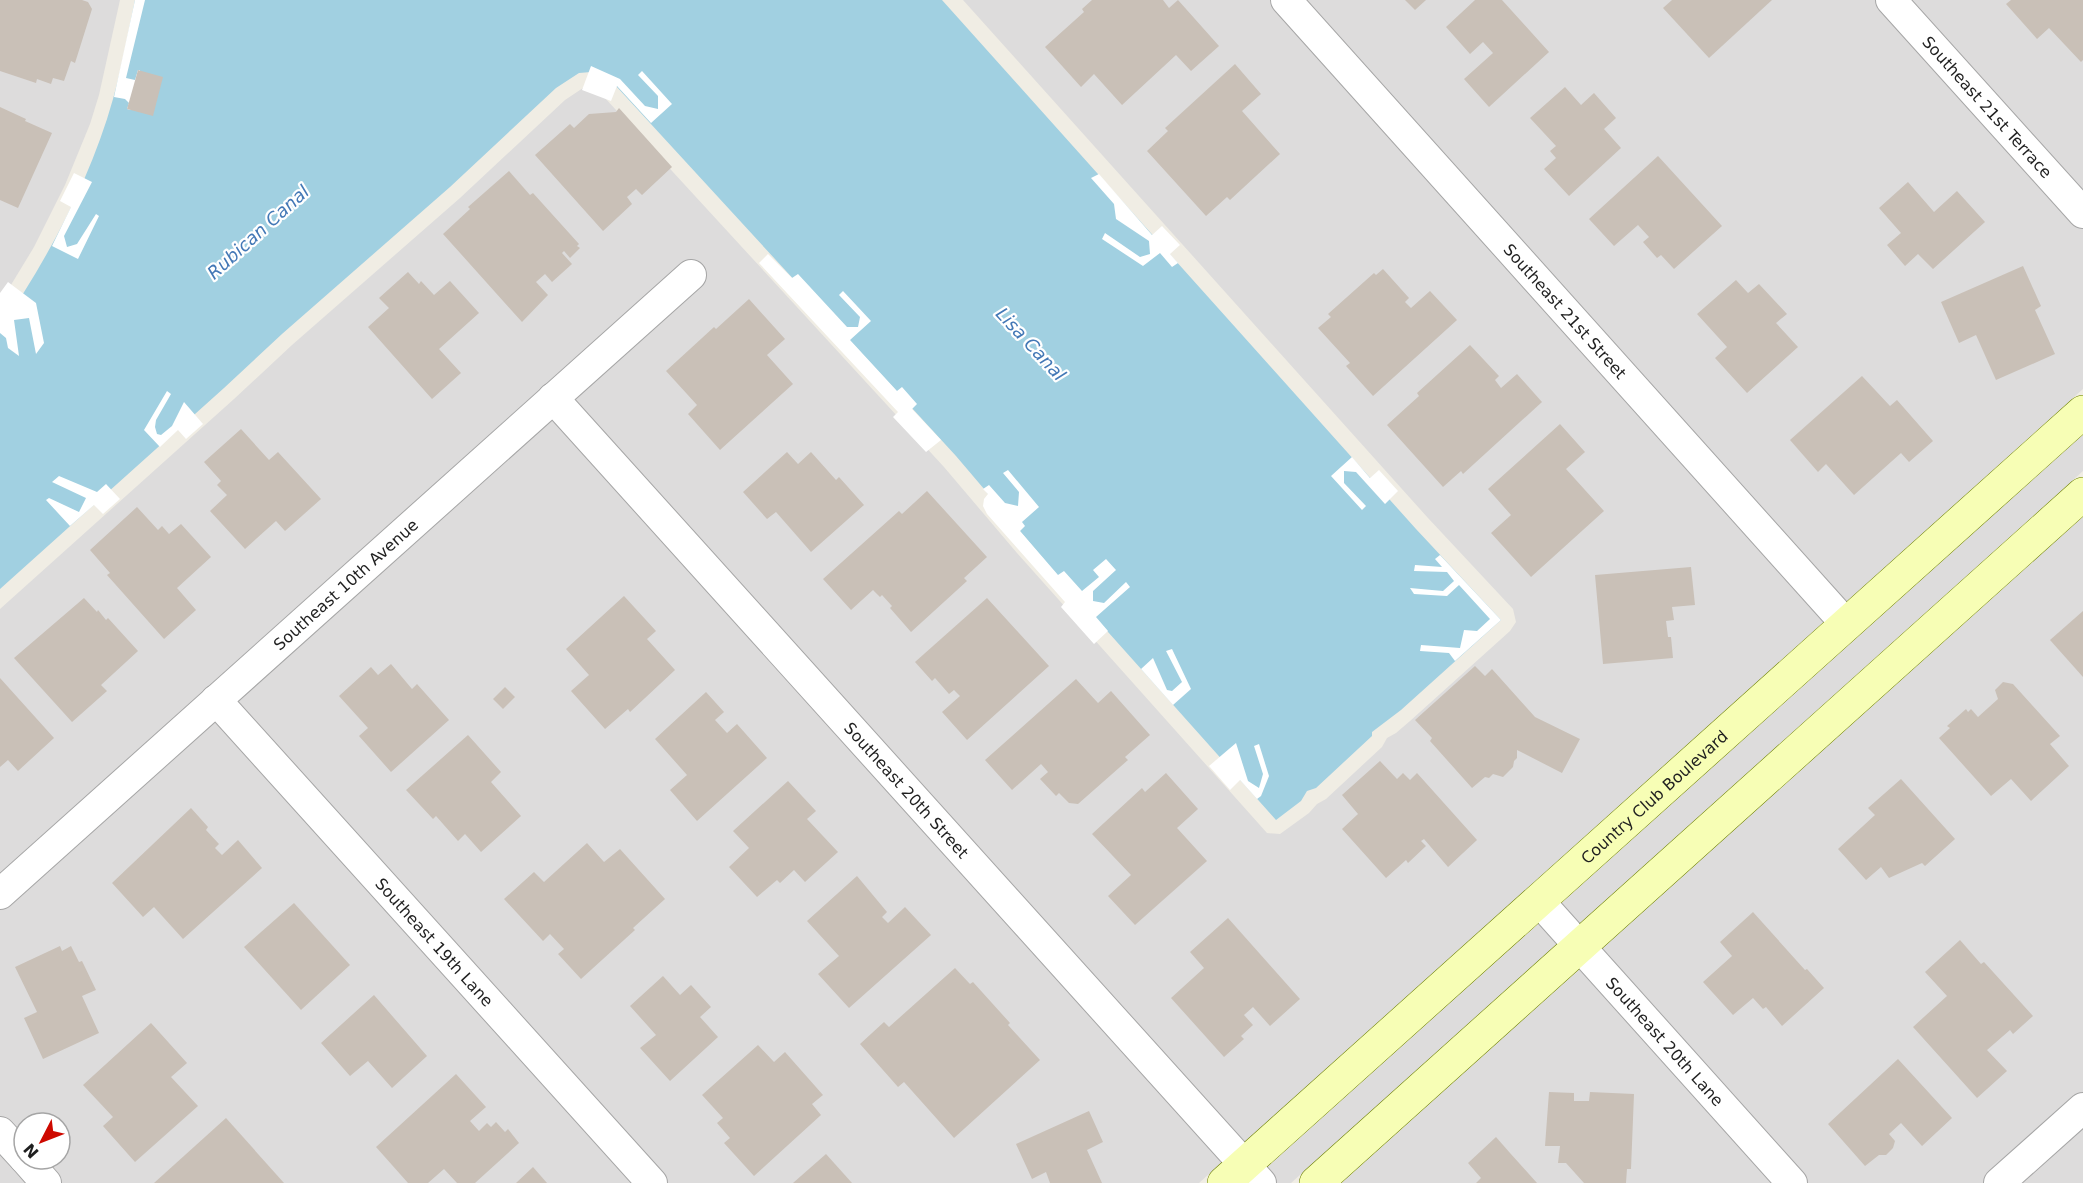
<svg xmlns="http://www.w3.org/2000/svg" width="2083" height="1183" font-family="'DejaVu Sans',sans-serif">
	<style>
		.residential { fill: #dddcdc; fill-rule: evenodd }
		.water { fill: #a1d0e1 }
		.pier { fill: #fff }
		.building { fill: #c9c0b7 }
		.lines { fill: none; stroke-linecap: round; stroke-linejoin: round }
		.street-casing { stroke: #a6a6a6; stroke-width: 32 }
		.secondary-casing { stroke: #697c00; stroke-width: 34 }
		.street { stroke: #fff; stroke-width: 30 }
		.secondary { stroke: #f7feb5; stroke-width: 33 }
		.labels { text-anchor: middle; dominant-baseline: central; stroke-width: 4.5; stroke-linejoin: round; paint-order: stroke }
		.street-label { font-size: 16px; fill: #1f1f1f; stroke: #fff }
		.water-label { font-size: 18px; font-style: italic; fill: #4378b6; stroke: #fff }
	</style>
	<rect width="100%" height="100%" fill="#f0ede4"/>
	<!-- residential -->
	<g class="residential">
		<polygon points="0,0 120,0 99,95 90,124 65,185 34,247 0,303"/>
		<path d="M963,0H2083V389L1199,1183H0V609L234,399L292,345L460,198L565,100L583,88L605,98L944,467L1017,553L1267,833L1280,834L1309,813L1317,804L1326,799L1382,747L1387,738L1396,733L1410,721L1510,631L1516,622L1513,609L1428,518ZM24,1123H60V1159H24Z"/>
		<polygon points="2083,435 2083,471 1291,1183 1250,1183"/>
		<polygon points="2083,517 2083,1183 1342,1183"/>
	</g>
	<!-- water -->
	<path class="water" d="M135,0H942L1416,529L1501,620L1401,710L1372,732V736L1316,788L1307,791L1301,801L1276,820L1058,576L956,456L616,86L591,72L579,73L556,88L450,187L282,334L224,388L0,589V329C48,258 90,181 113,99C122,67 128,33 135,0Z"/>
	<!-- pier -->
	<g class="pier">
		<polygon points="135,0 145,0 126,78 135,80 138,70 140,70 131,110 127,109 129,103 125,99 114,97"/>
		<polygon points="591,66 620,79 645,106 658,109 658,96 638,75 642,71 672,104 651,123 617,86 611,101 582,90"/>
		<polygon points="74,173 92,182 64,236 67,247 77,244 96,214 99,216 78,259 52,246 71,207 60,201"/>
		<polygon points="1099,174 1152,235 1162,226 1180,245 1170,254 1178,263 1172,267 1160,253 1143,266 1102,239 1105,233 1140,257 1150,254 1149,241 1116,219 1114,204 1091,178"/>
		<polygon points="768,254 792,278 798,274 847,327 858,327 860,317 839,295 843,291 871,321 850,340 897,391 902,387 917,404 912,409 941,440 926,452 893,417 898,412 759,263"/>
		<polygon points="8,282 36,303 44,343 36,354 29,318 14,320 19,356 8,348 6,338 0,333 0,293"/>
		<polygon points="167,391 171,394 156,420 155,427 157,434 161,435 172,426 184,402 203,424 186,439 178,430 160,447 144,430"/>
		<polygon points="1352,457 1370,478 1379,470 1398,491 1385,504 1356,472 1344,471 1344,483 1366,506 1362,510 1331,476"/>
		<polygon points="1008,470 1039,507 1022,522 1025,526 1020,531 1058,575 1064,571 1082,591 1099,577 1093,570 1106,559 1116,570 1093,591 1093,601 1104,603 1126,582 1130,587 1096,617 1108,631 1094,644 1061,607 1065,602 987,514 983,506 984,499 988,494 983,489 989,485 1005,503 1018,506 1019,492 1003,473"/>
		<polygon points="59,476 97,492 106,484 120,499 103,514 94,505 70,526 46,500 49,498 79,512 86,498 52,482"/>
		<polygon points="1440,555 1501,620 1455,661 1449,653 1420,651 1421,645 1460,648 1464,630 1477,631 1490,619 1459,585 1447,596 1414,594 1410,588 1443,591 1454,581 1447,572 1414,571 1415,565 1442,567 1435,559"/>
		<polygon points="1172,649 1191,689 1173,705 1141,669 1153,658 1167,690 1172,691 1182,682 1166,651"/>
		<polygon points="1236,743 1248,781 1259,788 1263,774 1254,746 1259,744 1269,776 1261,796 1257,799 1240,780 1230,790 1209,766"/>
	</g>
	<!-- building -->
	<g class="building">
		<polygon points="0,0 82,0 88,2 92,9 75,63 71,61 64,81 53,78 51,84 37,79 36,83 0,71"/>
		<polygon points="1092,0 1163,0 1169,8 1178,0 1219,46 1191,71 1176,55 1122,105 1094,74 1081,87 1045,47 1084,12 1082,9"/>
		<polygon points="1405,0 1426,0 1415,10"/>
		<polygon points="1475,0 1502,0 1549,52 1489,107 1464,79 1493,53 1483,42 1470,54 1446,27"/>
		<polygon points="1672,0 1772,0 1709,58 1663,8"/>
		<polygon points="2011,0 2083,0 2083,60 2081,62 2049,28 2037,39 2006,4"/>
		<polygon points="1235,64 1261,94 1242,111 1280,154 1230,200 1227,197 1206,216 1147,151 1168,131 1165,128"/>
		<polygon points="138,70 163,77 153,116 127,109"/>
		<polygon points="1565,87 1581,105 1594,93 1616,118 1604,129 1621,148 1569,196 1544,169 1556,158 1550,151 1556,146 1530,118"/>
		<polygon points="0,107 26,119 25,121 52,133 18,208 0,200"/>
		<polygon points="619,108 672,167 642,195 636,189 627,197 632,204 603,231 535,155 570,124 574,128 589,114 616,112"/>
		<polygon points="1658,156 1722,226 1674,269 1661,255 1657,258 1643,242 1649,237 1638,225 1614,246 1589,219"/>
		<polygon points="509,171 530,195 533,193 579,244 577,246 580,248 570,258 564,251 562,253 572,264 552,282 545,274 536,282 548,295 522,322 443,234 470,209 468,207"/>
		<polygon points="1908,182 1934,212 1957,191 1985,222 1933,269 1918,254 1905,266 1887,245 1901,233 1879,208"/>
		<polygon points="2023,266 2041,306 2035,310 2055,354 1996,380 1976,335 1959,343 1941,302"/>
		<polygon points="1383,269 1409,298 1405,302 1411,308 1430,291 1457,320 1373,396 1346,366 1350,363 1318,328 1331,317 1328,314 1374,273 1376,275"/>
		<polygon points="408,272 419,284 421,281 434,295 450,281 479,313 439,349 461,373 432,399 368,327 389,308 379,298"/>
		<polygon points="1736,280 1748,293 1759,284 1787,314 1776,323 1798,347 1747,393 1715,358 1727,347 1697,314"/>
		<polygon points="749,299 785,339 767,355 793,384 720,450 688,414 697,405 666,371 714,327 716,329"/>
		<polygon points="1470,345 1499,376 1495,380 1501,388 1517,374 1542,402 1463,474 1461,471 1443,487 1387,425 1419,396 1417,393"/>
		<polygon points="1862,376 1890,406 1897,400 1933,441 1909,462 1901,453 1854,495 1826,464 1818,472 1790,440"/>
		<polygon points="1560,424 1585,452 1566,469 1604,511 1531,577 1491,533 1511,515 1488,489"/>
		<polygon points="241,429 269,460 278,452 321,499 285,531 276,521 245,549 210,511 227,495 217,485 221,481 204,462"/>
		<polygon points="787,452 798,464 811,452 836,480 839,477 864,505 811,552 776,512 767,519 743,492"/>
		<polygon points="927,491 987,557 964,578 967,581 911,632 890,608 892,606 882,595 880,597 873,590 851,610 823,579 899,511 902,514"/>
		<polygon points="137,507 158,530 162,526 169,534 181,524 211,557 177,588 196,610 164,639 107,575 110,573 90,550"/>
		<polygon points="1691,567 1695,605 1672,607 1674,620 1666,621 1668,637 1671,637 1673,658 1603,664 1595,575"/>
		<polygon points="624,596 656,631 647,639 675,670 630,712 628,709 605,729 571,691 589,675 566,649"/>
		<polygon points="84,598 97,612 98,610 106,620 108,618 138,651 101,685 107,691 72,722 14,658"/>
		<polygon points="987,598 1049,666 967,740 942,712 960,696 954,690 949,694 935,678 932,681 915,662"/>
		<polygon points="2083,611 2083,677 2050,640"/>
		<polygon points="391,664 412,689 417,684 449,720 391,772 359,736 368,728 339,696 371,667 378,675"/>
		<polygon points="1475,666 1485,676 1492,669 1535,717 1580,739 1562,773 1517,750 1517,758 1514,761 1513,767 1503,777 1493,774 1489,778 1485,777 1472,788 1430,741 1432,738 1415,720"/>
		<polygon points="0,678 54,738 18,771 8,760 0,767"/>
		<polygon points="1076,679 1098,703 1111,691 1150,735 1125,757 1128,760 1078,804 1069,803 1059,793 1056,796 1040,779 1048,772 1041,764 1012,790 985,760"/>
		<polygon points="2003,682 2013,684 2060,736 2050,744 2069,766 2031,801 2011,779 1991,796 1939,738 1950,728 1947,726 1966,709 1968,712 1971,709 1978,717 1998,699 1995,690"/>
		<polygon points="505,687 515,697 503,709 493,699"/>
		<polygon points="706,692 724,712 715,720 727,733 737,724 767,758 697,821 670,790 687,775 655,739"/>
		<polygon points="468,735 501,772 491,782 521,816 481,852 465,834 458,841 436,816 433,819 406,790"/>
		<polygon points="1380,761 1397,779 1403,773 1410,780 1417,773 1477,840 1448,867 1424,839 1421,841 1426,846 1408,863 1406,860 1386,878 1342,829 1358,814 1342,795"/>
		<polygon points="1166,773 1198,809 1177,828 1207,861 1135,925 1108,896 1131,875 1092,834 1142,788 1145,792"/>
		<polygon points="1901,779 1955,839 1925,866 1922,863 1889,878 1881,867 1866,880 1838,849 1875,815 1868,808"/>
		<polygon points="788,781 816,811 807,819 838,852 805,882 794,870 780,883 777,880 757,897 729,867 749,848 733,831"/>
		<polygon points="191,808 208,827 206,830 219,844 215,848 222,855 238,840 262,868 183,939 154,907 143,917 112,883"/>
		<polygon points="587,843 604,862 620,849 665,899 633,928 635,930 581,979 558,954 564,949 550,934 543,941 504,899 534,872 544,882"/>
		<polygon points="857,876 887,912 882,917 888,923 905,907 931,935 849,1008 818,974 839,956 807,921"/>
		<polygon points="294,903 350,965 301,1010 244,947"/>
		<polygon points="1753,912 1805,970 1807,969 1824,988 1782,1026 1766,1007 1763,1009 1753,998 1733,1015 1703,982 1732,956 1720,942"/>
		<polygon points="1228,918 1300,999 1270,1026 1253,1007 1244,1015 1253,1025 1241,1036 1244,1039 1224,1057 1171,998 1204,968 1190,952"/>
		<polygon points="1960,940 1981,964 1984,962 2033,1016 2013,1034 2010,1030 1987,1050 2007,1071 1977,1098 1913,1027 1947,996 1925,972"/>
		<polygon points="60,946 62,951 71,946 79,962 82,961 96,990 82,996 99,1033 43,1059 24,1018 37,1012 15,967"/>
		<polygon points="955,968 970,984 973,982 1010,1023 1008,1025 1040,1060 954,1138 904,1082 898,1087 860,1044 884,1022 889,1027"/>
		<polygon points="663,976 680,995 691,985 711,1007 700,1017 718,1037 670,1081 640,1048 656,1035 630,1006"/>
		<polygon points="374,995 427,1056 392,1088 368,1061 350,1076 321,1043"/>
		<polygon points="151,1023 187,1063 171,1077 198,1106 135,1162 103,1126 113,1117 83,1085"/>
		<polygon points="758,1045 774,1062 785,1052 823,1095 812,1104 821,1115 754,1176 724,1143 730,1138 717,1123 723,1118 702,1095"/>
		<polygon points="1898,1059 1952,1118 1922,1146 1901,1123 1889,1134 1895,1141 1893,1148 1886,1155 1879,1155 1865,1166 1828,1124"/>
		<polygon points="456,1074 486,1107 470,1121 479,1131 487,1123 491,1127 496,1122 505,1132 508,1129 519,1143 475,1183 457,1183 444,1169 428,1183 408,1183 376,1147"/>
		<polygon points="1549,1092 1574,1093 1574,1101 1589,1101 1590,1092 1634,1094 1631,1169 1627,1169 1626,1183 1584,1183 1566,1163 1558,1163 1560,1146 1545,1146"/>
		<polygon points="1089,1111 1103,1142 1087,1150 1102,1183 1050,1183 1046,1172 1032,1179 1016,1144"/>
		<polygon points="226,1118 284,1183 154,1183"/>
		<polygon points="1496,1137 1510,1153 1537,1183 1476,1183 1481,1178 1468,1163"/>
		<polygon points="826,1154 852,1183 793,1183"/>
		<polygon points="533,1167 547,1183 516,1183"/>
	</g>
	<g class="lines">
		<defs>
			<g id="street">
				<path id="s1" d="M1286,0L1846,624"/>
				<path id="s2" d="M1891,0L2083,213"/>
				<path id="s3" d="M553,398L1261,1183"/>
				<path id="s4" d="M216,700L652,1183"/>
				<path id="s5" d="M0,894L691,275"/>
				<path id="s6" d="M1538,900L1792,1183"/>
				<polyline points="0,1132 24,1158"/>
				<polyline points="25,1159 46,1183"/>
				<polyline points="1999,1183 2083,1108"/>
			</g>
			<g id="secondary">
				<path id="s7" d="M1224,1183L2083,412"/>
				<polyline points="1316,1183 2083,494"/>
			</g>
		</defs>
		<!-- street casing -->
		<use href="#street" class="street-casing"/>
		<!-- secondary casing -->
		<use href="#secondary" class="secondary-casing"/>
		<!-- street -->
		<use href="#street" class="street"/>
		<!-- secondary -->
		<use href="#secondary" class="secondary"/>
	</g>
	<g class="labels">
		<!-- street labels -->
		<g class="street-label">
			<text stroke="none"><textPath href="#s2" startOffset="144">Southeast 21st Terrace</textPath></text>
			<text stroke="none"><textPath href="#s1" startOffset="418">Southeast 21st Street</textPath></text>
			<text stroke="none"><textPath href="#s5" startOffset="464">Southeast 10th Avenue</textPath></text>
			<text stroke="none"><textPath href="#s3" startOffset="528">Southeast 20th Street</textPath></text>
			<text stroke="none"><textPath href="#s7" startOffset="578">Country Club Boulevard</textPath></text>
			<text stroke="none"><textPath href="#s4" startOffset="326">Southeast 19th Lane</textPath></text>
			<text stroke="none"><textPath href="#s6" startOffset="190">Southeast 20th Lane</textPath></text>
		</g>
		<!-- water labels -->
		<g class="water-label">
			<text transform="translate(258 232) rotate(-42)">Rubican Canal</text>
			<text transform="translate(1031 344) rotate(47)">Lisa Canal</text>
		</g>
	</g>
	<!-- north arrow -->
	<g transform="translate(42 1141) rotate(228)"><circle r="28" fill="#ffffff" stroke="#a5a5a5" stroke-width="1.5"/>
	<path d="M0-4.5L10 22L0 15L-10 22Z" fill="#ce0900"/>
	<text y="-9" font-size="16" font-weight="bold" text-anchor="middle" fill="#1f1f1f">N</text>
	</g>
</svg>
